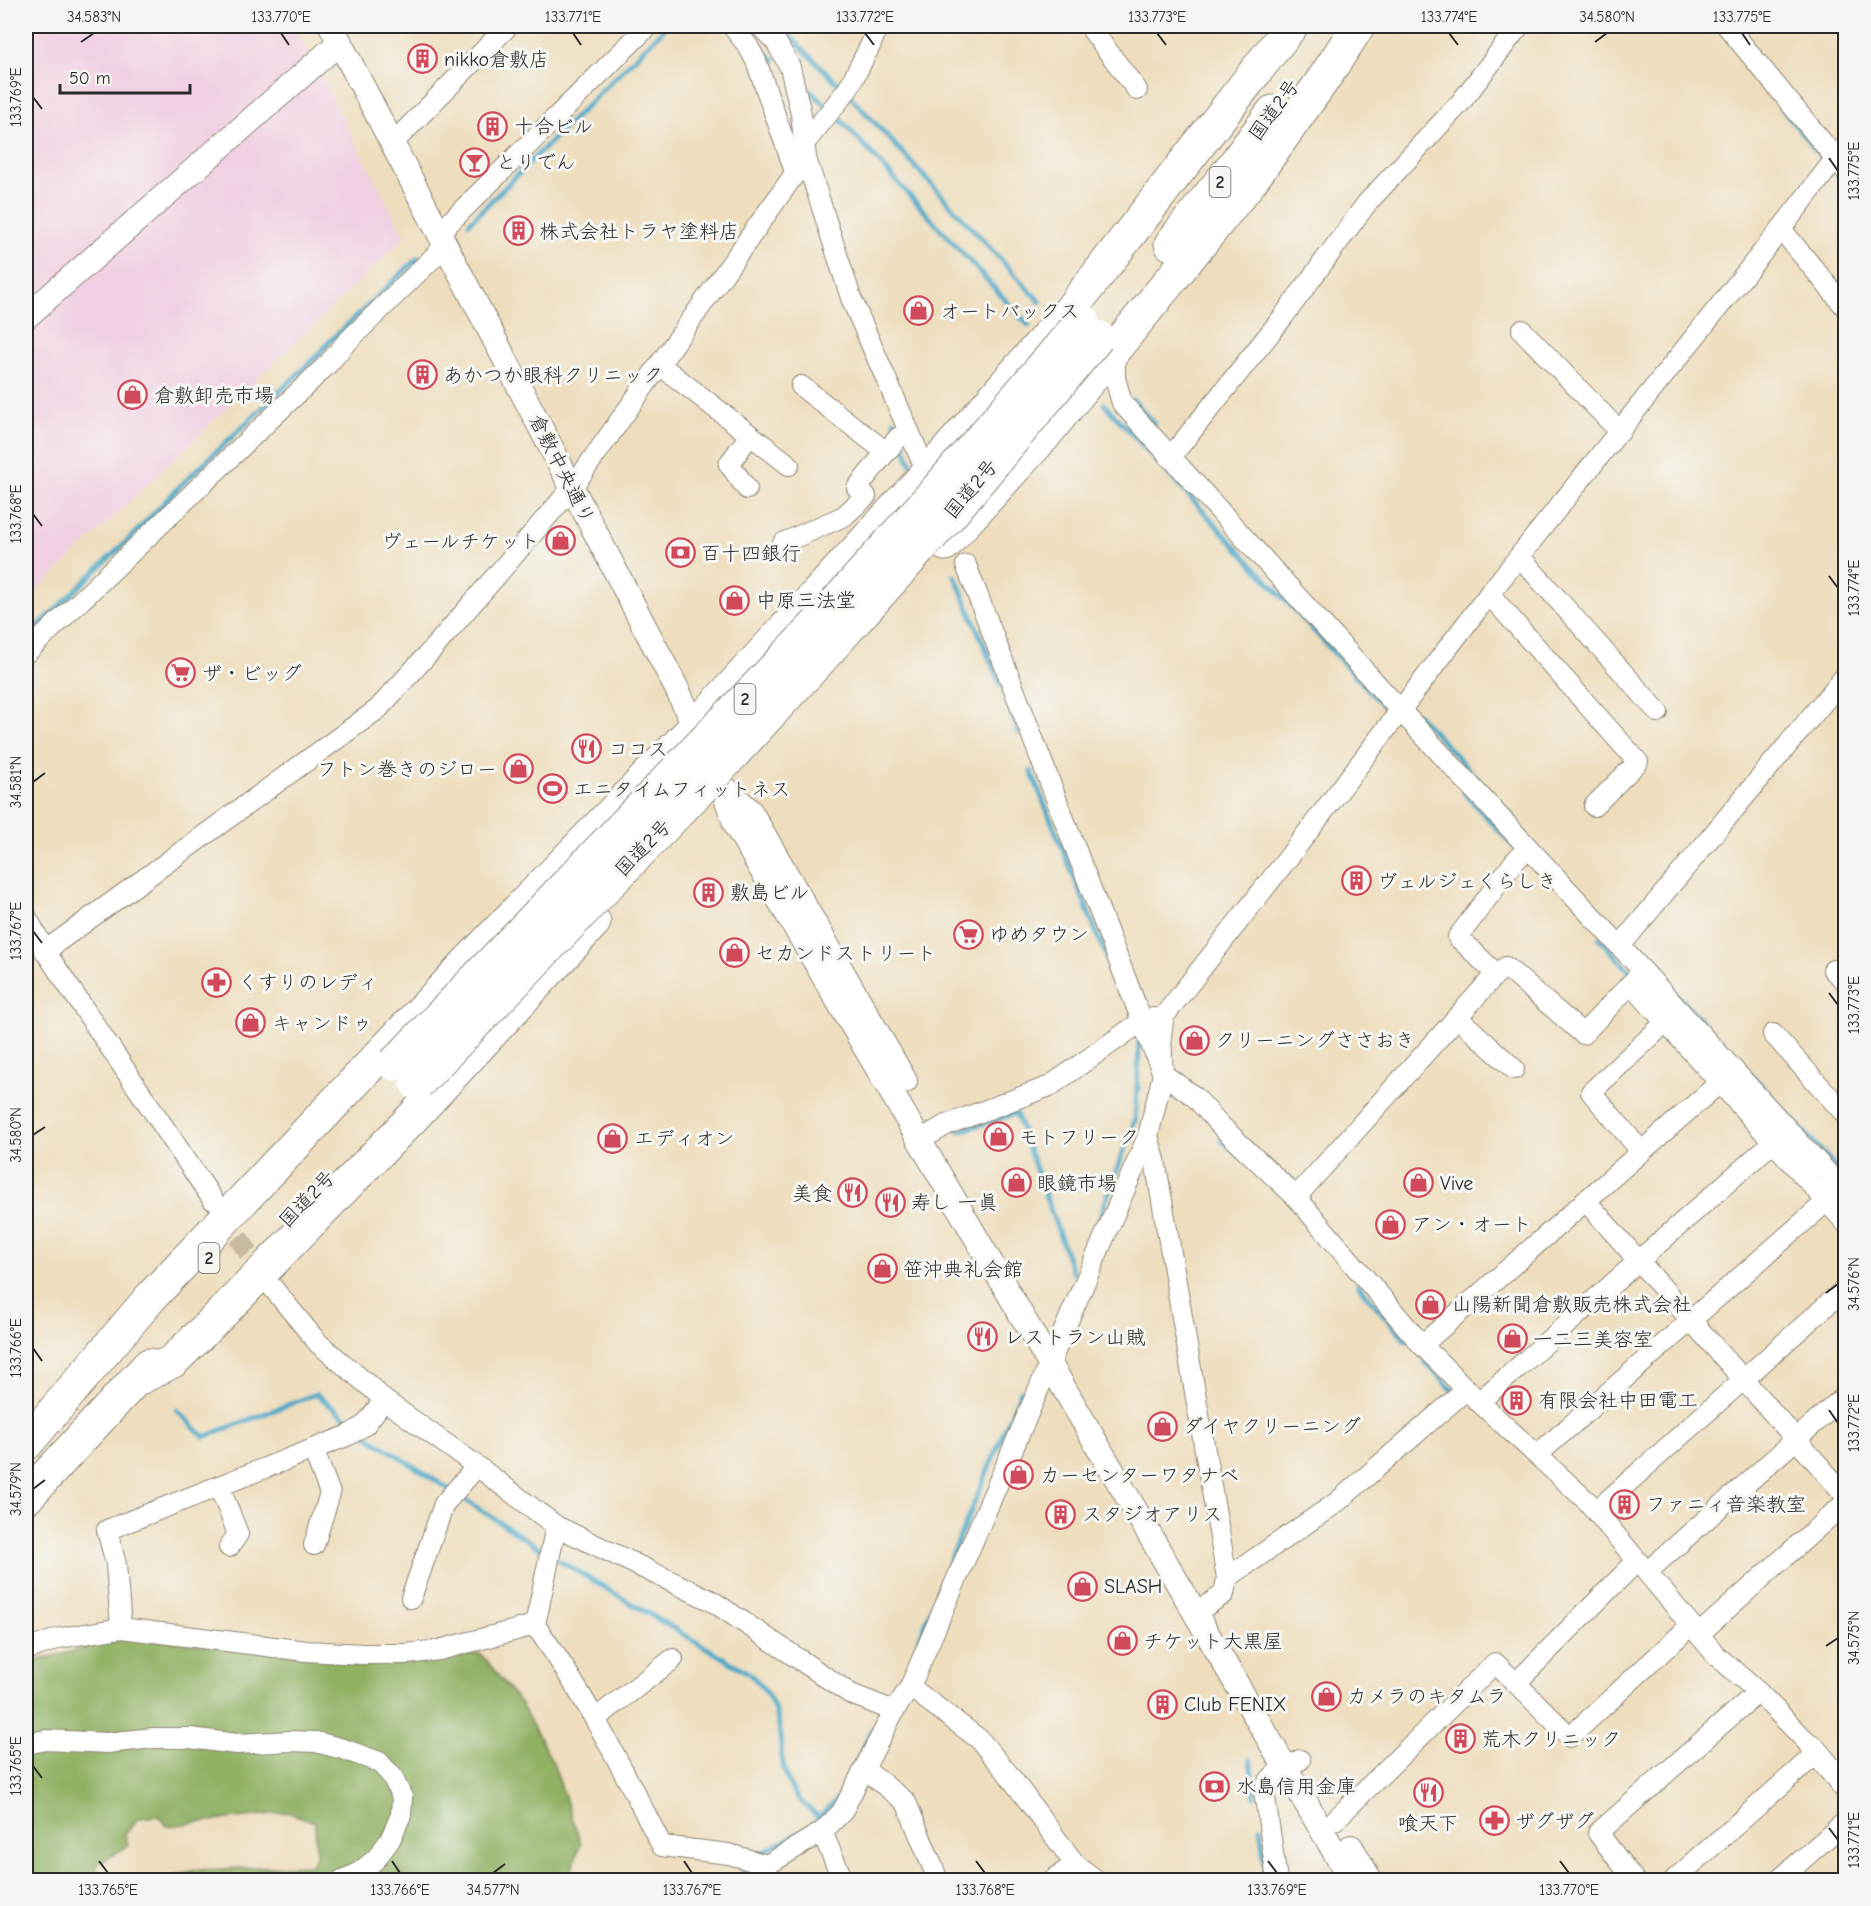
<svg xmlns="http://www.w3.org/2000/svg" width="1871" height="1906" font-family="'Comic Neue','Klee One',sans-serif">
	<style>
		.built { fill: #f1d0e3 }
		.forest { fill: #90b062; stroke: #5e6e46; stroke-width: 1.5 }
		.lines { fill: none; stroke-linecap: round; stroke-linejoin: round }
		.stream { stroke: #48a8c7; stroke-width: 5 }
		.minor-tunnel { stroke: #c7baa1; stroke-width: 20; stroke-dasharray: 20 10; stroke-linecap: butt }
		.minor-casing { stroke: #8c8474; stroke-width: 22 }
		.tertiary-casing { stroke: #8c8474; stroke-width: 26 }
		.trunk-casing { stroke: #8c8474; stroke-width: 35 }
		.minor { stroke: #fff; stroke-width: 20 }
		.tertiary { stroke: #fff; stroke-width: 24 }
		.trunk { stroke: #fff; stroke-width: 33 }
		.trunk-bridge-casing { stroke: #8c8474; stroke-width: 35; stroke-linecap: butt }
		.trunk-bridge { stroke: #fff; stroke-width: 33 }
		.ticks { fill: none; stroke: #2b2b2b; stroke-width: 2 }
		.labels { text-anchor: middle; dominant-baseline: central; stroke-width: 6; stroke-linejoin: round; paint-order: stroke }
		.shield { fill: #f6f6f2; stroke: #686867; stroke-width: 1.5 }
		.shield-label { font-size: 18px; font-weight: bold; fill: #2b2b2b }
		.poi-label { font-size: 20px; fill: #2b2b2b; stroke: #f6f6f2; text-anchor: start }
		.street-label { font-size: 20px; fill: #2b2b2b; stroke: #f6f6f2 }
		.neatline { fill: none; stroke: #2b2b2b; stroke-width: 2 }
		.ticks-label { font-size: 15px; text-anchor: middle; fill: #2b2b2b }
	</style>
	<rect width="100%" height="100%" fill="#f6f6f2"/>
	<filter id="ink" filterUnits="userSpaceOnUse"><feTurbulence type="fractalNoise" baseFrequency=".0167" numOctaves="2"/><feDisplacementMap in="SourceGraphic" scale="12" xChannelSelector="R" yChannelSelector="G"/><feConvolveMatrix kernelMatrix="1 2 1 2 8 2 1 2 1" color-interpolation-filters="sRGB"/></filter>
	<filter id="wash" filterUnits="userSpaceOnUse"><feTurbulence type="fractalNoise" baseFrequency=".008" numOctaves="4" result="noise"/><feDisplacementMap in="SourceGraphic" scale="24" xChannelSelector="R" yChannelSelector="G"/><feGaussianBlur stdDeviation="1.35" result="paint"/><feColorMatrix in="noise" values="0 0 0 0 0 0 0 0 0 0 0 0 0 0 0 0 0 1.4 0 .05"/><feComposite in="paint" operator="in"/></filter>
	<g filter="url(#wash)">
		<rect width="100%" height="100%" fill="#eedebe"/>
		<!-- built -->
		<polygon class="built" points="26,26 294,26 405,237 26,601"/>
		<!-- forest -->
		<polygon class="forest" points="128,1637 298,1654 432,1663 480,1653 521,1704 553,1763 581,1843 568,1880 160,1880 196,1870 311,1865 316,1856 315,1822 288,1812 167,1826 158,1816 139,1818 125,1834 128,1846 98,1864 94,1880 26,1880 26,1663"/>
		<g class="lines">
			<!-- stream -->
			<g class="stream">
				<polyline points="780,26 842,88"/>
				<polyline points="758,45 774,60"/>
				<polyline points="811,91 837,116 1029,326"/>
				<polyline points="849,95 1040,302"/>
				<polyline points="1782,108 1821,157"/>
				<polyline points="1838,178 1846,186"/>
				<polyline points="469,223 667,26"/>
				<polyline points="1133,400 1154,424"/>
				<polyline points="1104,404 1386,709"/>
				<polyline points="894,420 911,464"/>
				<polyline points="955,576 1001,686"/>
				<polyline points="26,638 134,534 180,486 319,354 329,342 418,258"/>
				<polyline points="1417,714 1514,818"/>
				<polyline points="1012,715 1018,733"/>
				<polyline points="1031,771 1122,995"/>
				<polyline points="1464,793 1519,852"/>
				<polyline points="1599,938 1633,975"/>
				<polyline points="1633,946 1846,1178"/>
				<polyline points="1139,1089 1137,1089 1139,1042"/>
				<polyline points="960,1131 1016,1113 1073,1273"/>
				<polyline points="1221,1140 1238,1155"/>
				<polyline points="1089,1248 1135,1120 1137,1089"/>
				<polyline points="1358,1285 1407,1342"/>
				<polyline points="1425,1362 1455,1393"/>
				<polyline points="177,1410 204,1437 316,1394 355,1425"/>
				<polyline points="361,1432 547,1553"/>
				<polyline points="1569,1497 1586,1514"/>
				<path d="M555,1558L747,1672C767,1688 777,1707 780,1732C781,1747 781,1763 787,1778C790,1785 793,1793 798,1798C806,1808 818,1814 825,1824"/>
				<polyline points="916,1648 949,1563 1021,1391"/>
				<polyline points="1250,1760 1255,1797"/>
				<polyline points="851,1773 873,1728"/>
				<polyline points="1837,1794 1844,1803"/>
				<polyline points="1260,1827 1267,1880"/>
				<polyline points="761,1853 809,1828 841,1795"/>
				<polyline points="740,1880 745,1866"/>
			</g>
		</g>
	</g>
	<g filter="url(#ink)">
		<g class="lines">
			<!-- minor-tunnel -->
			<polyline class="minor-tunnel" points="221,1212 267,1280"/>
			<defs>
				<g id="minor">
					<polyline points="732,26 748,46 756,61 796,174"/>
					<polyline points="760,26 776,42 790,67 801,114 806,158 851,298 921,459"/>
					<polyline points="1095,26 1092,30 1137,90"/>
					<polyline points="1727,26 1846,171"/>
					<polyline points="393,143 508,26"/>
					<polyline points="804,144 848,89 871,44 878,26"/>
					<polyline points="1781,229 1846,308"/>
					<polyline points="439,233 648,26"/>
					<polyline points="1522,330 1620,432"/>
					<polyline points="1115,350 1115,378 1122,403 1400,710 1643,971 1846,1193"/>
					<polyline points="660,365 789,465"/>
					<polyline points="801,386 886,452 898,438 908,432"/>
					<polyline points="1168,456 1178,448 1283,317 1367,203 1461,102 1519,26"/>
					<polyline points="747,489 729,464 750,435"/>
					<polyline points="783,543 844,516 866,496 857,488 886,452"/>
					<polyline points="1520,557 1658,712"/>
					<polyline points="966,565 1142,1021 1153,1018"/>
					<polyline points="1489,594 1638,762 1594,806"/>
					<polyline points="26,653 329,363 345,344 446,245"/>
					<polyline points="1528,848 1515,861 1458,937 1496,974 1506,967 1583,1034 1643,971"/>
					<polyline points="26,916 45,951 213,1200"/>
					<polyline points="1620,946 1846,675"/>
					<polyline points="45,951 378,709 438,643 572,488 806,158"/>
					<polyline points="1833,970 1846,982"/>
					<polyline points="1631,984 1846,1223"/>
					<polyline points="1457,1017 1514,1069"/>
					<polyline points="1773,1034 1846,1115"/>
					<polyline points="1148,1136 1155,1160 1227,1578 1224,1594 1195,1613"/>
					<polyline points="920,1140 946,1125 1050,1086 1142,1021 1163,1074 1195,1097 1221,1126 1296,1197 1422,1345 1479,1402 1588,1502 1716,1655 1758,1692 1812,1747"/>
					<polyline points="1641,1151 1591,1092 1665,1023"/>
					<polyline points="1296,1197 1496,974"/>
					<polyline points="1585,1200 1846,1496"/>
					<polyline points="272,1287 318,1343 374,1390 384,1400 477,1466 556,1526 712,1601 851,1694 894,1711"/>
					<polyline points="1422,1345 1734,1070"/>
					<polyline points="1479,1402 1772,1143"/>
					<polyline points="313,1449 330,1493 314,1545"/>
					<polyline points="1537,1455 1841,1189 1846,1183"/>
					<polyline points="219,1486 238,1534 229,1547"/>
					<polyline points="1596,1511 1846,1288"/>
					<path d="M556,1526L535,1625C585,1694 623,1770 662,1846L729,1854L767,1865"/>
					<polyline points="1637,1561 1516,1683 1570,1737 1691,1625"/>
					<polyline points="1647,1572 1846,1395"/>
					<polyline points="1227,1578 1336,1503 1467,1389"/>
					<polyline points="411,1598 444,1504 477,1466"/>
					<polyline points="121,1628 116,1564 107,1530 349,1435 365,1425 384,1400"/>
					<polyline points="1699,1634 1846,1502"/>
					<polyline points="26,1650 60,1638 121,1628 306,1651 363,1654 407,1654 439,1650 535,1625"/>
					<polyline points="910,1687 979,1739 1006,1771 1075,1864 1096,1880"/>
					<polyline points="595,1719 673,1659"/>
					<polyline points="26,1744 46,1740 107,1743 153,1738 190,1738 237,1744 290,1741 316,1742 343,1749 379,1762 392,1776 402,1797 401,1815 390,1840 375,1860 357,1874 342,1880"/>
					<polyline points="865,1770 906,1802 938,1880"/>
					<polyline points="1335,1820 1495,1663 1516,1683"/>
					<polyline points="822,1832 843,1880"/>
					<polyline points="753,1880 767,1865 822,1832 842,1812 894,1711 910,1687 1148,1136 1163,1074 1161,1035 1164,1016 1288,858 1489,594 1781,229 1846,145"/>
					<polyline points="1053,1880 1075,1864"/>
					<path d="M1277,1880L1264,1791C1269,1774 1285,1768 1300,1760"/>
					<polyline points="1634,1880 1598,1833 1758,1692"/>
					<polyline points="1674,1880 1817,1753"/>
					<polyline points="1779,1880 1846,1821"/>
				</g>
				<g id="tertiary">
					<polyline points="331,26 676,687 722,786 736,826 1351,1880"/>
					<polyline points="26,317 340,42"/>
					<polyline points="724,787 750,811 905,1081"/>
					<polyline points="1812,1747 1846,1788"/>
					<polyline points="1351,1847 1370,1880"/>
				</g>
				<g id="trunk">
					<polyline points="1171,244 1236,162 1273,112"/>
					<polyline points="945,544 1044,436 1251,181 1325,77 1358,26"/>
					<polyline points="134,1381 173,1361 224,1311 414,1116 594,922"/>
					<polyline points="26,1444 151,1297 468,962 695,727 935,465 1071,309 1291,26"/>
					<polyline points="26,1498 149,1365"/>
				</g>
			</defs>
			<!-- minor casing -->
			<use href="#minor" class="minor-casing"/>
			<!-- tertiary casing -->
			<use href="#tertiary" class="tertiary-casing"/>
			<!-- trunk casing -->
			<use href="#trunk" class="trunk-casing"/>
			<!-- minor -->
			<use href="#minor" class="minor"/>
			<!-- tertiary -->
			<use href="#tertiary" class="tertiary"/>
			<!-- trunk -->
			<use href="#trunk" class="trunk"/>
			<defs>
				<g id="trunk-bridge">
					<polyline points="394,1064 817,624 940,486 1083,320"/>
					<polyline points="417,1084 710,779 818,662 952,513 1098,337"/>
				</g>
			</defs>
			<!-- trunk-bridge casing -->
			<use href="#trunk-bridge" class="trunk-bridge-casing"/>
			<!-- trunk-bridge -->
			<use href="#trunk-bridge" class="trunk-bridge"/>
		</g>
	</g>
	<!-- ticks -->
	<path class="ticks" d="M281,33L289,45M573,33L581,45M865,33L874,45M1157,33L1166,45M1449,33L1458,45M1742,33L1750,45M81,42L94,33M1595,42L1607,33M33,97L42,109M1829,158L1838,171M33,514L42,526M1829,576L1838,588M33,782L45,773M33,931L42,943M1829,993L1838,1005M33,1135L45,1127M1826,1293L1838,1284M33,1348L42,1361M1829,1410L1838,1423M33,1489L45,1480M1826,1646L1838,1638M33,1766L42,1778M1829,1828L1838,1840M99,1861L108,1873M392,1861L400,1873M684,1861L692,1873M976,1861L985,1873M1268,1861L1277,1873M1560,1861L1569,1873M493,1873L505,1864"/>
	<!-- icons -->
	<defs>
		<symbol id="building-ring" viewBox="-11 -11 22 22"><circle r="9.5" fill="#f6f6f2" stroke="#d1495b" stroke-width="1.5"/><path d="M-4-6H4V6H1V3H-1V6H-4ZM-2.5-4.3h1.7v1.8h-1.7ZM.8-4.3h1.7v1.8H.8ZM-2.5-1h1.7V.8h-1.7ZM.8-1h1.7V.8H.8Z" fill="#d1495b"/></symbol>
		<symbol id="bar-ring" viewBox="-11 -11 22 22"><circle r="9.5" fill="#f6f6f2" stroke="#d1495b" stroke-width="1.5"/><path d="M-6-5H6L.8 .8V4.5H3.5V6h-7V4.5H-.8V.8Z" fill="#d1495b"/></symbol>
		<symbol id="shop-ring" viewBox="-11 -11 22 22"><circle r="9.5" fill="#f6f6f2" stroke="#d1495b" stroke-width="1.5"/><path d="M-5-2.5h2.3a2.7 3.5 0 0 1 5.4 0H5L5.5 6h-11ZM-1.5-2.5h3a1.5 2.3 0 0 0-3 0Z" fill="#d1495b"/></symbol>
		<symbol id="bank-ring" viewBox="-11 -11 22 22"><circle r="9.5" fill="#f6f6f2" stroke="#d1495b" stroke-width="1.5"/><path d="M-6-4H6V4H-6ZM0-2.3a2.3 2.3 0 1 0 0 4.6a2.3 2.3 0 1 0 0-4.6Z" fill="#d1495b"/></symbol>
		<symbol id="supermarket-ring" viewBox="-11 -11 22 22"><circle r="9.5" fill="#f6f6f2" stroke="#d1495b" stroke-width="1.5"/><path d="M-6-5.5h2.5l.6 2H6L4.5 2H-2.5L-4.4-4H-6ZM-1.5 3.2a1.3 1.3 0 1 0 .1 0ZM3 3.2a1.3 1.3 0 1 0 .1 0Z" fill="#d1495b"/></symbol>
		<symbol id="restaurant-ring" viewBox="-11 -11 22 22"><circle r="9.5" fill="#f6f6f2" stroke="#d1495b" stroke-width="1.5"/><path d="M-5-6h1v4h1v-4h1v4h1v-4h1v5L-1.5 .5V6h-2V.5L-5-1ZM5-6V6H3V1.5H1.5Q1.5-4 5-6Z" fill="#d1495b"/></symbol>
		<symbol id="stadium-ring" viewBox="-11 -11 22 22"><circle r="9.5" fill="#f6f6f2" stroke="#d1495b" stroke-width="1.5"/><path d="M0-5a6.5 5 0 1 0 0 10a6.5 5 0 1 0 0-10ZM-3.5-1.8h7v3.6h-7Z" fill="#d1495b"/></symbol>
		<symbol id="pharmacy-ring" viewBox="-11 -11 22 22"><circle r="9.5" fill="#f6f6f2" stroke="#d1495b" stroke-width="1.5"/><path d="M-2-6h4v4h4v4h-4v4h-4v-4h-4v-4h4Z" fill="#d1495b"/></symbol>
	</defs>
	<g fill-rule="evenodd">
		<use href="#building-ring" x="406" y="42" width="33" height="33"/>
		<use href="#building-ring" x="476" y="110" width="33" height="33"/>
		<use href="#bar-ring" x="458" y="146" width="33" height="33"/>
		<use href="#building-ring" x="502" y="214" width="33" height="33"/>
		<use href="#shop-ring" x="902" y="294" width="33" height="33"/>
		<use href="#building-ring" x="406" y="358" width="33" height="33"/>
		<use href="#shop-ring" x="116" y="378" width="33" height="33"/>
		<use href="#shop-ring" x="544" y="524" width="33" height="33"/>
		<use href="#bank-ring" x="664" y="536" width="33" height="33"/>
		<use href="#shop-ring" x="718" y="584" width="33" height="33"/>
		<use href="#supermarket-ring" x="164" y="656" width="33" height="33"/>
		<use href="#restaurant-ring" x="570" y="732" width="33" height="33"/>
		<use href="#shop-ring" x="502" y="752" width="33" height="33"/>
		<use href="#stadium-ring" x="536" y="772" width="33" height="33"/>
		<use href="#building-ring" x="1340" y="864" width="33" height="33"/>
		<use href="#building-ring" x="692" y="876" width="33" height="33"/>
		<use href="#supermarket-ring" x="952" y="918" width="33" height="33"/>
		<use href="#shop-ring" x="718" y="936" width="33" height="33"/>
		<use href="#pharmacy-ring" x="200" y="966" width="33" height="33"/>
		<use href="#shop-ring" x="234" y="1006" width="33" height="33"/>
		<use href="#shop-ring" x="1178" y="1024" width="33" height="33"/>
		<use href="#shop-ring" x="982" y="1120" width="33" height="33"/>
		<use href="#shop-ring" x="596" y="1122" width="33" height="33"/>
		<use href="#shop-ring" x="1000" y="1166" width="33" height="33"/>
		<use href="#shop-ring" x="1402" y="1166" width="33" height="33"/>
		<use href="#restaurant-ring" x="836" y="1176" width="33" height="33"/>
		<use href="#restaurant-ring" x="874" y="1186" width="33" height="33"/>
		<use href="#shop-ring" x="1374" y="1208" width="33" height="33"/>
		<use href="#shop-ring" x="866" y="1252" width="33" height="33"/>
		<use href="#shop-ring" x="1414" y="1288" width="33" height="33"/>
		<use href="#restaurant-ring" x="966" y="1320" width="33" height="33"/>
		<use href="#shop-ring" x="1496" y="1322" width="33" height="33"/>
		<use href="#building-ring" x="1500" y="1384" width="33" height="33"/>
		<use href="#shop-ring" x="1146" y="1410" width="33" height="33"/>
		<use href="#shop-ring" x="1002" y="1458" width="33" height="33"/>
		<use href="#building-ring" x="1608" y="1488" width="33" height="33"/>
		<use href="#building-ring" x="1044" y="1498" width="33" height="33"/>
		<use href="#shop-ring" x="1066" y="1570" width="33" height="33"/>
		<use href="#shop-ring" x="1106" y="1624" width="33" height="33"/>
		<use href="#shop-ring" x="1310" y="1680" width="33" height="33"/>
		<use href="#building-ring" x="1146" y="1688" width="33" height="33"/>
		<use href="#building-ring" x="1444" y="1722" width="33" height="33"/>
		<use href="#bank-ring" x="1198" y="1770" width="33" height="33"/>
		<use href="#restaurant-ring" x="1412" y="1776" width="33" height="33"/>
		<use href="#pharmacy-ring" x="1478" y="1804" width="33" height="33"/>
	</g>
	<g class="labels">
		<!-- shield labels -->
		<g class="shield">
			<rect x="1209.5" y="167" width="21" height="30" rx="4.5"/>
			<rect x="734.5" y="684" width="21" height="30" rx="4.5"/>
			<rect x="198.5" y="1243" width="21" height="30" rx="4.5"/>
		</g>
		<g class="shield-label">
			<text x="1220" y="182">2</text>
			<text x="745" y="699">2</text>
			<text x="209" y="1258">2</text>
		</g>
		<!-- poi labels -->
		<g class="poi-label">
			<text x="444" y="59">nikko倉敷店</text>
			<text x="514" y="126">十合ビル</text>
			<text x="496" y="162">とりでん</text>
			<text x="539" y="231">株式会社トラヤ塗料店</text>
			<text x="940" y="311">オートバックス</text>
			<text x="443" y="375">あかつか眼科クリニック</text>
			<text x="154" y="395">倉敷卸売市場</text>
			<text x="540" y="541" text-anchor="end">ヴェールチケット</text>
			<text x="701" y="553">百十四銀行</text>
			<text x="756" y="600">中原三法堂</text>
			<text x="202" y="673">ザ・ビッグ</text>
			<text x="608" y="749">ココス</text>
			<text x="497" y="769" text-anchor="end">フトン巻きのジロー</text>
			<text x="573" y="789">エニタイムフィットネス</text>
			<text x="1377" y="881">ヴェルジェくらしき</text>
			<text x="730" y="892">敷島ビル</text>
			<text x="989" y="934">ゆめタウン</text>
			<text x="755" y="953">セカンドストリート</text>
			<text x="238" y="982">くすりのレディ</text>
			<text x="272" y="1023">キャンドゥ</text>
			<text x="1215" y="1040">クリーニングささおき</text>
			<text x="1019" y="1137">モトフリーク</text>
			<text x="634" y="1138">エディオン</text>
			<text x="1037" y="1183">眼鏡市場</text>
			<text x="1440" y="1183">Vive</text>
			<text x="832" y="1193" text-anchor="end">美食</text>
			<text x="911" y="1202">寿し 一眞</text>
			<text x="1412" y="1224">アン・オート</text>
			<text x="903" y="1269">笹沖典礼会館</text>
			<text x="1452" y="1304">山陽新聞倉敷販売株式会社</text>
			<text x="1004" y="1337">レストラン山賊</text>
			<text x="1533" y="1339">一二三美容室</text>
			<text x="1538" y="1400">有限会社中田電工</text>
			<text x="1183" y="1426">ダイヤクリーニング</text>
			<text x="1040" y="1475">カーセンターワタナベ</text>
			<text x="1646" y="1504">ファニィ音楽教室</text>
			<text x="1082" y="1514">スタジオアリス</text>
			<text x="1104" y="1586">SLASH</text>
			<text x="1143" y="1641">チケット大黒屋</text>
			<text x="1347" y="1696">カメラのキタムラ</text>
			<text x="1184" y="1704">Club FENIX</text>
			<text x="1481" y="1739">荒木クリニック</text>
			<text x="1236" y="1786">水島信用金庫</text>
			<text x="1515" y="1821">ザグザグ</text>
			<text x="1428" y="1823" text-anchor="middle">喰天下</text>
		</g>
		<!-- street labels -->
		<g class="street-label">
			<text transform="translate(1274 110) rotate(-54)">国道2号</text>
			<text transform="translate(562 469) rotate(63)">倉敷中央通り</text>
			<text transform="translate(971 489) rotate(-50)">国道2号</text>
			<text transform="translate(643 848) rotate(-46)">国道2号</text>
			<text transform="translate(307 1199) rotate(-46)">国道2号</text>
		</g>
	</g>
	<!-- margin -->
	<rect width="1871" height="1906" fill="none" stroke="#f6f6f2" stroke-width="66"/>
	<!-- scale -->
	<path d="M60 84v9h130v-9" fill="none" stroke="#2b2b2b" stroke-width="3"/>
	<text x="69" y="84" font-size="18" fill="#2b2b2b" stroke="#f6f6f2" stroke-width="4.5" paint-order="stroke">50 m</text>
	<rect x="33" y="33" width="1805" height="1840" class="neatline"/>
	<g class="ticks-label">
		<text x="94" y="22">34.583°N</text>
		<text x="281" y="22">133.770°E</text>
		<text x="573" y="22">133.771°E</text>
		<text x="865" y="22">133.772°E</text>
		<text x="1157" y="22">133.773°E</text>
		<text x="1449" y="22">133.774°E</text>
		<text x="1607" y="22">34.580°N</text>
		<text x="1742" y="22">133.775°E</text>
		<text transform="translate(16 97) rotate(-90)" y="5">133.769°E</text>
		<text transform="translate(1854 171) rotate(-90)" y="5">133.775°E</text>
		<text transform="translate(16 514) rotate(-90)" y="5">133.768°E</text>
		<text transform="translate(1854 588) rotate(-90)" y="5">133.774°E</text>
		<text transform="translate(16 782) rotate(-90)" y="5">34.581°N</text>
		<text transform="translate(16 931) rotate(-90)" y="5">133.767°E</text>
		<text transform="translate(1854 1005) rotate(-90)" y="5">133.773°E</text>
		<text transform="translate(16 1135) rotate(-90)" y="5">34.580°N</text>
		<text transform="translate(1854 1284) rotate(-90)" y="5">34.576°N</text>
		<text transform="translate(16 1348) rotate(-90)" y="5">133.766°E</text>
		<text transform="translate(1854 1423) rotate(-90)" y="5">133.772°E</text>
		<text transform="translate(16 1489) rotate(-90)" y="5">34.579°N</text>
		<text transform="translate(1854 1638) rotate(-90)" y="5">34.575°N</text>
		<text transform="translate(16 1766) rotate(-90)" y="5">133.765°E</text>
		<text transform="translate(1854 1840) rotate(-90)" y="5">133.771°E</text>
		<text x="108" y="1895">133.765°E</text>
		<text x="400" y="1895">133.766°E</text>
		<text x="493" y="1895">34.577°N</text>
		<text x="692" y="1895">133.767°E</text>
		<text x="985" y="1895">133.768°E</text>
		<text x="1277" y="1895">133.769°E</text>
		<text x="1569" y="1895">133.770°E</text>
	</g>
</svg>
